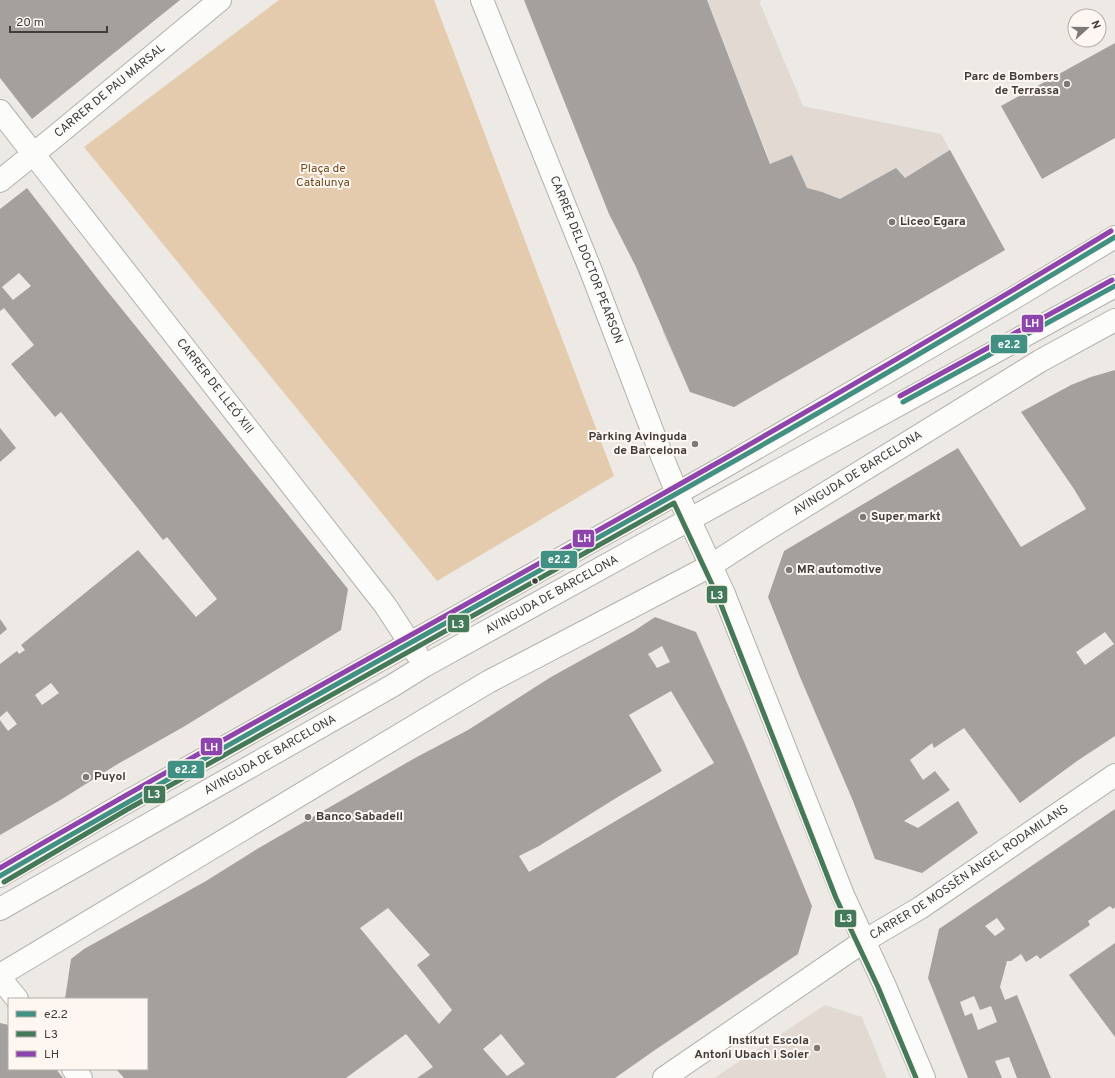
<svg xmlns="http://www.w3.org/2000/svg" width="1115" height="1078" font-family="Overpass,sans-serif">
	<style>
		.built { fill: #e2dad2 }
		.green { fill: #e5cbad }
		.building { fill: #a3a09e; fill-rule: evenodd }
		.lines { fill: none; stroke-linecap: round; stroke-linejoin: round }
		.minor-casing { stroke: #b2b0ad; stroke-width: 24 }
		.minor { stroke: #fcfcfb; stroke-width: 22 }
		.bus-1-casing { stroke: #fef7f1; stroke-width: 8 }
		.bus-2-casing { stroke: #fef7f1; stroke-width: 8 }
		.bus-3-casing { stroke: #fef7f1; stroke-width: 8 }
		.bus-1 { stroke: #409183; stroke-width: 5 }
		.bus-2 { stroke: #447a5a; stroke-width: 5 }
		.bus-3 { stroke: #8e44ad; stroke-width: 5 }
		.poi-dot { fill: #7c7976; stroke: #fef7f1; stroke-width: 1.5 }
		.bus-dot { fill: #3f3c3a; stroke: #fef7f1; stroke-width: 1.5 }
		.labels { text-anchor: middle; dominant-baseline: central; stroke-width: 4; stroke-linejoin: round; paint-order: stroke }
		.poi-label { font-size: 12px; font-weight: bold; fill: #3f3c3a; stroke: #fef7f1; text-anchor: start }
		.street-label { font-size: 12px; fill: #3f3c3a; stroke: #fef7f1 }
		.park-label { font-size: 12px; fill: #704c20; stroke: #fef7f1 }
		.line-badge { stroke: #fef7f1; stroke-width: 1.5 }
		.badge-label { font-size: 11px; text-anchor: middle; font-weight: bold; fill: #fff }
	</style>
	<rect width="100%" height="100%" fill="#edeae6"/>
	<!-- built -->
	<g class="built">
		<polygon points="707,0 761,0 760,3 803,106 941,134 1005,250 734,407 690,392 662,331 803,247"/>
		<polygon points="825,1005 862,1017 887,1078 714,1078"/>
	</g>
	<!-- green -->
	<polygon class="green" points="279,0 434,0 614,476 437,581 84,147"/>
	<!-- building -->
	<g class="building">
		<polygon points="0,0 180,0 32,119 0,78"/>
		<polygon points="524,0 707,0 770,164 792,155 807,188 822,192 840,199 896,168 905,178 950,150 1005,250 734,407 690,392 635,265 609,214"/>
		<polygon points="1115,43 1115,138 1042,179 1001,106"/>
		<path d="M27,188L104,287L348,589L341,630L185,726L116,765L62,799L0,835V720L8,731L17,724L7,711L0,717V664L17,651L19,654L25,650L21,645L138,550L196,617L217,599L167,537L163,540L61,412L55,417L11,364L34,345L4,308L0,311V209ZM19,273L31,286L13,300L2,287ZM51,683L59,693L42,705L35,695Z"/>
		<path d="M1115,370V736L1077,761L1020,803L964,728L934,748L932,743L910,760L923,780L935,771L950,790L904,821L918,828L958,801L978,833L922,873L875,859L853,801L800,677L768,597L784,551L958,448L1021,547L1086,509L1074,489L1021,412L1071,385L1091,377ZM1105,632L1114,644L1085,665L1076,652Z"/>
		<polygon points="0,428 16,448 0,462"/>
		<path d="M655,617L696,632L745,744L812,906L798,954L655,1050L615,1078H417L433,1067L406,1034L346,1078H124L116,1069H147V999H65L71,959L84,949L206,881L257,849L415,758L468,730L551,677L634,631ZM662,646L670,662L657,668L648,654ZM671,691L714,763L529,872L519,856L539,846L621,795L662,771L629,715ZM388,908L430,955L417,965L452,1010L439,1024L360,928ZM501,1034L525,1064L507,1076L483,1049Z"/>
		<polygon points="0,619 7,629 0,635"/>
		<path d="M1115,809V907L1113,909L1110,906L1088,921L1090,925L1040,959L1037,955L1026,962L1021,954L1011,961H1007L1000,987L1005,1000L1017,995L1051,1078H1017L1009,1057L995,1061L1002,1078H968L928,978L939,929ZM997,918L1005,929L995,936L985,926ZM974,996L980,1010L991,1006L997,1022L978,1030L972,1013L965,1016L960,1002Z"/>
		<polygon points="1115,943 1115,1037 1069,975"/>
		<polygon points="0,1023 9,1025 9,1069 56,1069 63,1078 0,1078"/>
	</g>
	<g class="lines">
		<defs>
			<g id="minor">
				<path id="s1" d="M482,0L591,271L663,459L677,493L724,594L843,895L884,984L924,1078"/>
				<path id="s2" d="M0,111L385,605L417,654"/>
				<path id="s3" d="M0,181L52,139L220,0"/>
				<polyline points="0,876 125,803 722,468 1007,302 1115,237"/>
				<path id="s4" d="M0,909L392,686L424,666L641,546L1115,286"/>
				<path id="s5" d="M0,975L488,682L710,566L758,535L1040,361L1115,320"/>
				<polyline points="0,978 17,999"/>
				<polyline points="73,1069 81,1078"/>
				<path id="s6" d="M664,1078L864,941L920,908L1115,775"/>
			</g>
		</defs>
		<!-- minor casing -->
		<use href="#minor" class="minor-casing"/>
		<!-- minor -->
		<use href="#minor" class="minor"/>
		<defs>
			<g id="bus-1">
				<polyline points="903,402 1115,286"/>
				<path d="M0,876C238,737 480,605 720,469C853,394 984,316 1115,237"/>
			</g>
			<polyline id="bus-2" points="4,882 128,809 674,503 718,597 836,898 878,987 916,1078"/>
			<g id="bus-3">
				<polyline points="900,396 1112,280"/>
				<path d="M0,868C237,729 479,599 717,463C850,387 981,310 1111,231"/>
			</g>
		</defs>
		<!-- bus-1 casing -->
		<use href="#bus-1" class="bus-1-casing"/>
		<!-- bus-2 casing -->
		<use href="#bus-2" class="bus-2-casing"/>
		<!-- bus-3 casing -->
		<use href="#bus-3" class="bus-3-casing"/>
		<!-- bus-1 -->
		<use href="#bus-1" class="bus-1"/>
		<!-- bus-2 -->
		<use href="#bus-2" class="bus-2"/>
		<!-- bus-3 -->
		<use href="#bus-3" class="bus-3"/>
	</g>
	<!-- markers -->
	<g class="poi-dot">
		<circle cx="1067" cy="84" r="4"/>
		<circle cx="892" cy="222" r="4"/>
		<circle cx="695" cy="444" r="4"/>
		<circle cx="863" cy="517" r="4"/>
		<circle cx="789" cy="570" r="4"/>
		<circle cx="86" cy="777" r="4"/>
		<circle cx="308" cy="817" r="4"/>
		<circle cx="817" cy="1048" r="4"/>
	</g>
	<circle class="bus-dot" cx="535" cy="581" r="3.5"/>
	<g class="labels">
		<!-- poi labels -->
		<g class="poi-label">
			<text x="1059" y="77" text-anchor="end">Parc de Bombers<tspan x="1059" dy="14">de Terrassa</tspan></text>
			<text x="900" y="222">Liceo Egara</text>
			<text x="687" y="437" text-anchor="end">Pàrking Avinguda<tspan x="687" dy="14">de Barcelona</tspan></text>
			<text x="871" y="517">Super markt</text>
			<text x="797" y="570">MR automotive</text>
			<text x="94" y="777">Puyol</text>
			<text x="316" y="817">Banco Sabadell</text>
			<text x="809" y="1041" text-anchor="end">Institut Escola<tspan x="809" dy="14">Antoni Ubach i Soler</tspan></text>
		</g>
		<!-- street labels -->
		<g class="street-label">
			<text stroke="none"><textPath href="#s3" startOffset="142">CARRER DE PAU MARSAL</textPath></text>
			<text stroke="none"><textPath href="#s1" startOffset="280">CARRER DEL DOCTOR PEARSON</textPath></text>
			<text stroke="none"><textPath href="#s2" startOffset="349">CARRER DE LLEÓ XIII</textPath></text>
			<text stroke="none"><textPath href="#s5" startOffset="994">AVINGUDA DE BARCELONA</textPath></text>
			<text stroke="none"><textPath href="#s4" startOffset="635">AVINGUDA DE BARCELONA</textPath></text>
			<text stroke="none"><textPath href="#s4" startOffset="311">AVINGUDA DE BARCELONA</textPath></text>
			<text stroke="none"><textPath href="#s6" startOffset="368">CARRER DE MOSSÈN ÀNGEL RODAMILANS</textPath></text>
		</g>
		<!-- park labels -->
		<g class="park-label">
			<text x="323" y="169">Plaça de<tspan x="323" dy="14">Catalunya</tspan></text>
		</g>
	</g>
	<g class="line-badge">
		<rect x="1021" y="314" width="23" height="19" rx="4" fill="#8e44ad"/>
		<rect x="990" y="334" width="38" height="20" rx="4" fill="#409183"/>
		<rect x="572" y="529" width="23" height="19" rx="4" fill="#8e44ad"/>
		<rect x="540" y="550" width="38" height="19" rx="4" fill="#409183"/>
		<rect x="706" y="585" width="22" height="19" rx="4" fill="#447a5a"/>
		<rect x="447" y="614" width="23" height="19" rx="4" fill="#447a5a"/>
		<rect x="200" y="737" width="23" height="19" rx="4" fill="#8e44ad"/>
		<rect x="167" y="760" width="38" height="19" rx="4" fill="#409183"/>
		<rect x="143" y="785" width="23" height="19" rx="4" fill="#447a5a"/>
		<rect x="834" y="909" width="23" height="19" rx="4" fill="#447a5a"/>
	</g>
	<g class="badge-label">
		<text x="1032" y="327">LH</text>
		<text x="1009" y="348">e2.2</text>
		<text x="584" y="542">LH</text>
		<text x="559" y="563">e2.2</text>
		<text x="717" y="599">L3</text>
		<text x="458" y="628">L3</text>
		<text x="211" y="751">LH</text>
		<text x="186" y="773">e2.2</text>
		<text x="154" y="798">L3</text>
		<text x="846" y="922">L3</text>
	</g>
	<!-- legend -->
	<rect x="8" y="998" width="140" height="72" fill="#fef7f1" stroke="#b2aca8"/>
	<rect x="16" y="1011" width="20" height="6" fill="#409183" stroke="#b2aca8"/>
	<text x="44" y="1018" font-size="12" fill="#3f3c3a">e2.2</text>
	<rect x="16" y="1031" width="20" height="6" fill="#447a5a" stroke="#b2aca8"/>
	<text x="44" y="1038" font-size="12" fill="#3f3c3a">L3</text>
	<rect x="16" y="1051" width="20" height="6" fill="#8e44ad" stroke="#b2aca8"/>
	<text x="44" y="1058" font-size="12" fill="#3f3c3a">LH</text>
	<!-- north arrow -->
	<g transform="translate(1087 28) rotate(69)"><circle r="19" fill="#fef7f1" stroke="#b2aca8"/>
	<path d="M0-3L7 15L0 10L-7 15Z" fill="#7c7976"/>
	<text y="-6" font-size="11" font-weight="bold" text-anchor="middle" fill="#3f3c3a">N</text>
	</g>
	<!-- scale -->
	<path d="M10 26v6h97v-6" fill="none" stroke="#3f3c3a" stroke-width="2"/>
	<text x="16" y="26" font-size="12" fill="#3f3c3a" stroke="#fef7f1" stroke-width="3" paint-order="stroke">20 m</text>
</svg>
